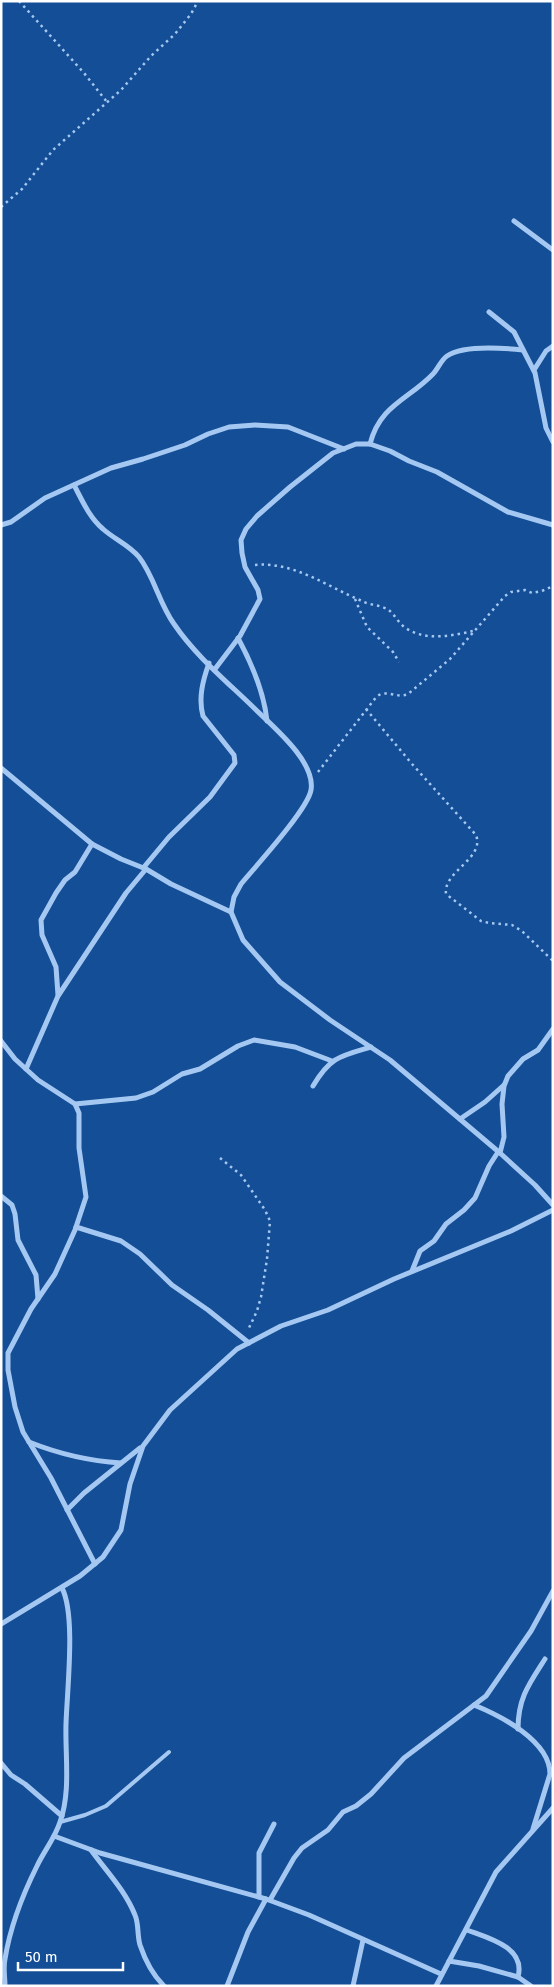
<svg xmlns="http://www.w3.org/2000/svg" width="554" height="1987" font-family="'Fira Sans',sans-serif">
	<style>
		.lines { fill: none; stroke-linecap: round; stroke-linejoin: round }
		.path { stroke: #a5c8f2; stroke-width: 2.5; stroke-dasharray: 2.5 4; stroke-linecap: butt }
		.lane { stroke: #a5c8f2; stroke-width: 4 }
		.street { stroke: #a5c8f2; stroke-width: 5 }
	</style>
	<rect width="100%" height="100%" fill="#144e96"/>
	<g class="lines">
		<!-- path -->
		<g class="path">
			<polyline points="19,1 84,73 107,102"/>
			<polyline points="1,207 22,189 53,150 121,90 151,56 175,34 191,14 198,1"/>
			<path d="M255,565C293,561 328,587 362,601C369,605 380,605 387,609C394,613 397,621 403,626C423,642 450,636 473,631"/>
			<polyline points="355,599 367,627 393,652 399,662"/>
			<path d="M366,709L412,764L476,835C485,859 443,871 446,894L481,921L489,923L512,925L522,931L553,961"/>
			<path d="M318,772L377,696C388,689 397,699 408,694L450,659L505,596L511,592L525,590L532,593L542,591L553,586"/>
			<polyline points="220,1158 241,1175 265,1210 270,1221 267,1259 261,1297 257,1311 248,1330"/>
		</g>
		<!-- lane -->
		<polyline class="lane" points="60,1822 85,1815 106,1806 169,1752"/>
		<!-- street -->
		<g class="street">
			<polyline points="514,221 553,250"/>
			<polyline points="489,312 514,332 535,373 546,428 553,442"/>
			<polyline points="534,370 546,351 553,346"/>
			<path d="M370,444C380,405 408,400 433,374C438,369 441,360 447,356C463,345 504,348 523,350"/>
			<path d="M74,485C82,500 89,517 103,529C114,539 129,545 139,557C154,576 159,603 174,624C195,655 225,680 252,706C271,725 316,761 311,790C308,809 256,866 241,884L234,897L231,912L243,940L280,982L330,1020L390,1060L500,1153L535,1185L553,1205"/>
			<polyline points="1,525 11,522 45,498 111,468 143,459 185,445 208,434 229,427 255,425 288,427 344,449"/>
			<path d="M238,638C252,664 264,692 267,721"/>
			<polyline points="215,669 240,636 260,599 258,590 245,567 242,553 241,540 246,529 257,516 290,487 333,453 356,444 370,444 390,451 409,461 437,472 508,512 553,525"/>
			<polyline points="1,768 92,844 121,859 146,869 171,884 231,912"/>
			<path d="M144,867L169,837L210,797L235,763L234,755L203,716C198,698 203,680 209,663"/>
			<polyline points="58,995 56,967 42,935 41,920 56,893 65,880 75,872 92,844"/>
			<polyline points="1,1041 15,1059 38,1080 75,1104 79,1113 79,1148 86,1197 75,1230 55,1274 31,1309 8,1353 8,1370 15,1407 23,1432 51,1478 95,1564"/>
			<polyline points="26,1069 58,996 126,893 146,869"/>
			<path d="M313,1086C330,1057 340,1056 371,1047"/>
			<polyline points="75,1104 136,1098 153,1092 182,1074 200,1069 238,1046 254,1040 295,1047 332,1061"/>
			<polyline points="460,1119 485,1102 504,1085"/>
			<polyline points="500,1153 504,1137 502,1104 504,1086 508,1076 523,1059 538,1050 553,1029"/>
			<polyline points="1,1196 12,1205 15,1214 18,1240 36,1275 38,1299"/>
			<polyline points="76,1227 121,1241 140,1254 172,1285 208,1310 249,1343"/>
			<polyline points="412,1271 420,1251 434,1241 446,1224 464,1210 475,1198 489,1166 498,1152"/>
			<path d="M29,1442C59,1454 89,1461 121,1463"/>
			<polyline points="67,1510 84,1493 140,1448"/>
			<polyline points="1,1624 80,1576 103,1557 121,1530 130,1484 143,1446 170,1410 237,1349 281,1326 328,1310 394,1279 511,1231 553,1210"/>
			<path d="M474,1705C501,1716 550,1741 550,1774L533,1829"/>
			<path d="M518,1729C518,1698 529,1684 545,1659"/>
			<polyline points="1,1763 11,1775 25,1784 62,1816"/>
			<polyline points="54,1836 100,1853 266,1899 309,1915 441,1974"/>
			<path d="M91,1850C106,1871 125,1890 135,1915C139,1924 137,1935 140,1945C145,1960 153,1975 164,1986"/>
			<polyline points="259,1897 259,1853 274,1824"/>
			<polyline points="270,1900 294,1858 302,1848 328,1830 343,1812 356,1806 371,1794 404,1758 486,1696 531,1631 553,1591"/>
			<path d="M467,1930C488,1938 526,1947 518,1977"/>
			<polyline points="449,1961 479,1966 518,1977 531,1986"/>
			<path d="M5,1986C5,1977 3,1968 5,1959C10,1928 23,1894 37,1866C44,1851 55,1838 60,1822C71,1791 65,1756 66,1724C67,1690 76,1615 62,1588"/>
			<polyline points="227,1986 248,1932 266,1899"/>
			<polyline points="353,1986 363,1940"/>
			<polyline points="436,1986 496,1872 553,1808"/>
		</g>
	</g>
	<!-- border -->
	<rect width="554" height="1987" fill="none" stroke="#ffffff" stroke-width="5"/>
	<!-- scale -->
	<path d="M18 1962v8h105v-8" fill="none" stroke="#ffffff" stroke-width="2.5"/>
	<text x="25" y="1962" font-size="15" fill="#ffffff" stroke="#144e96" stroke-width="4" paint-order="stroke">50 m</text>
</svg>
